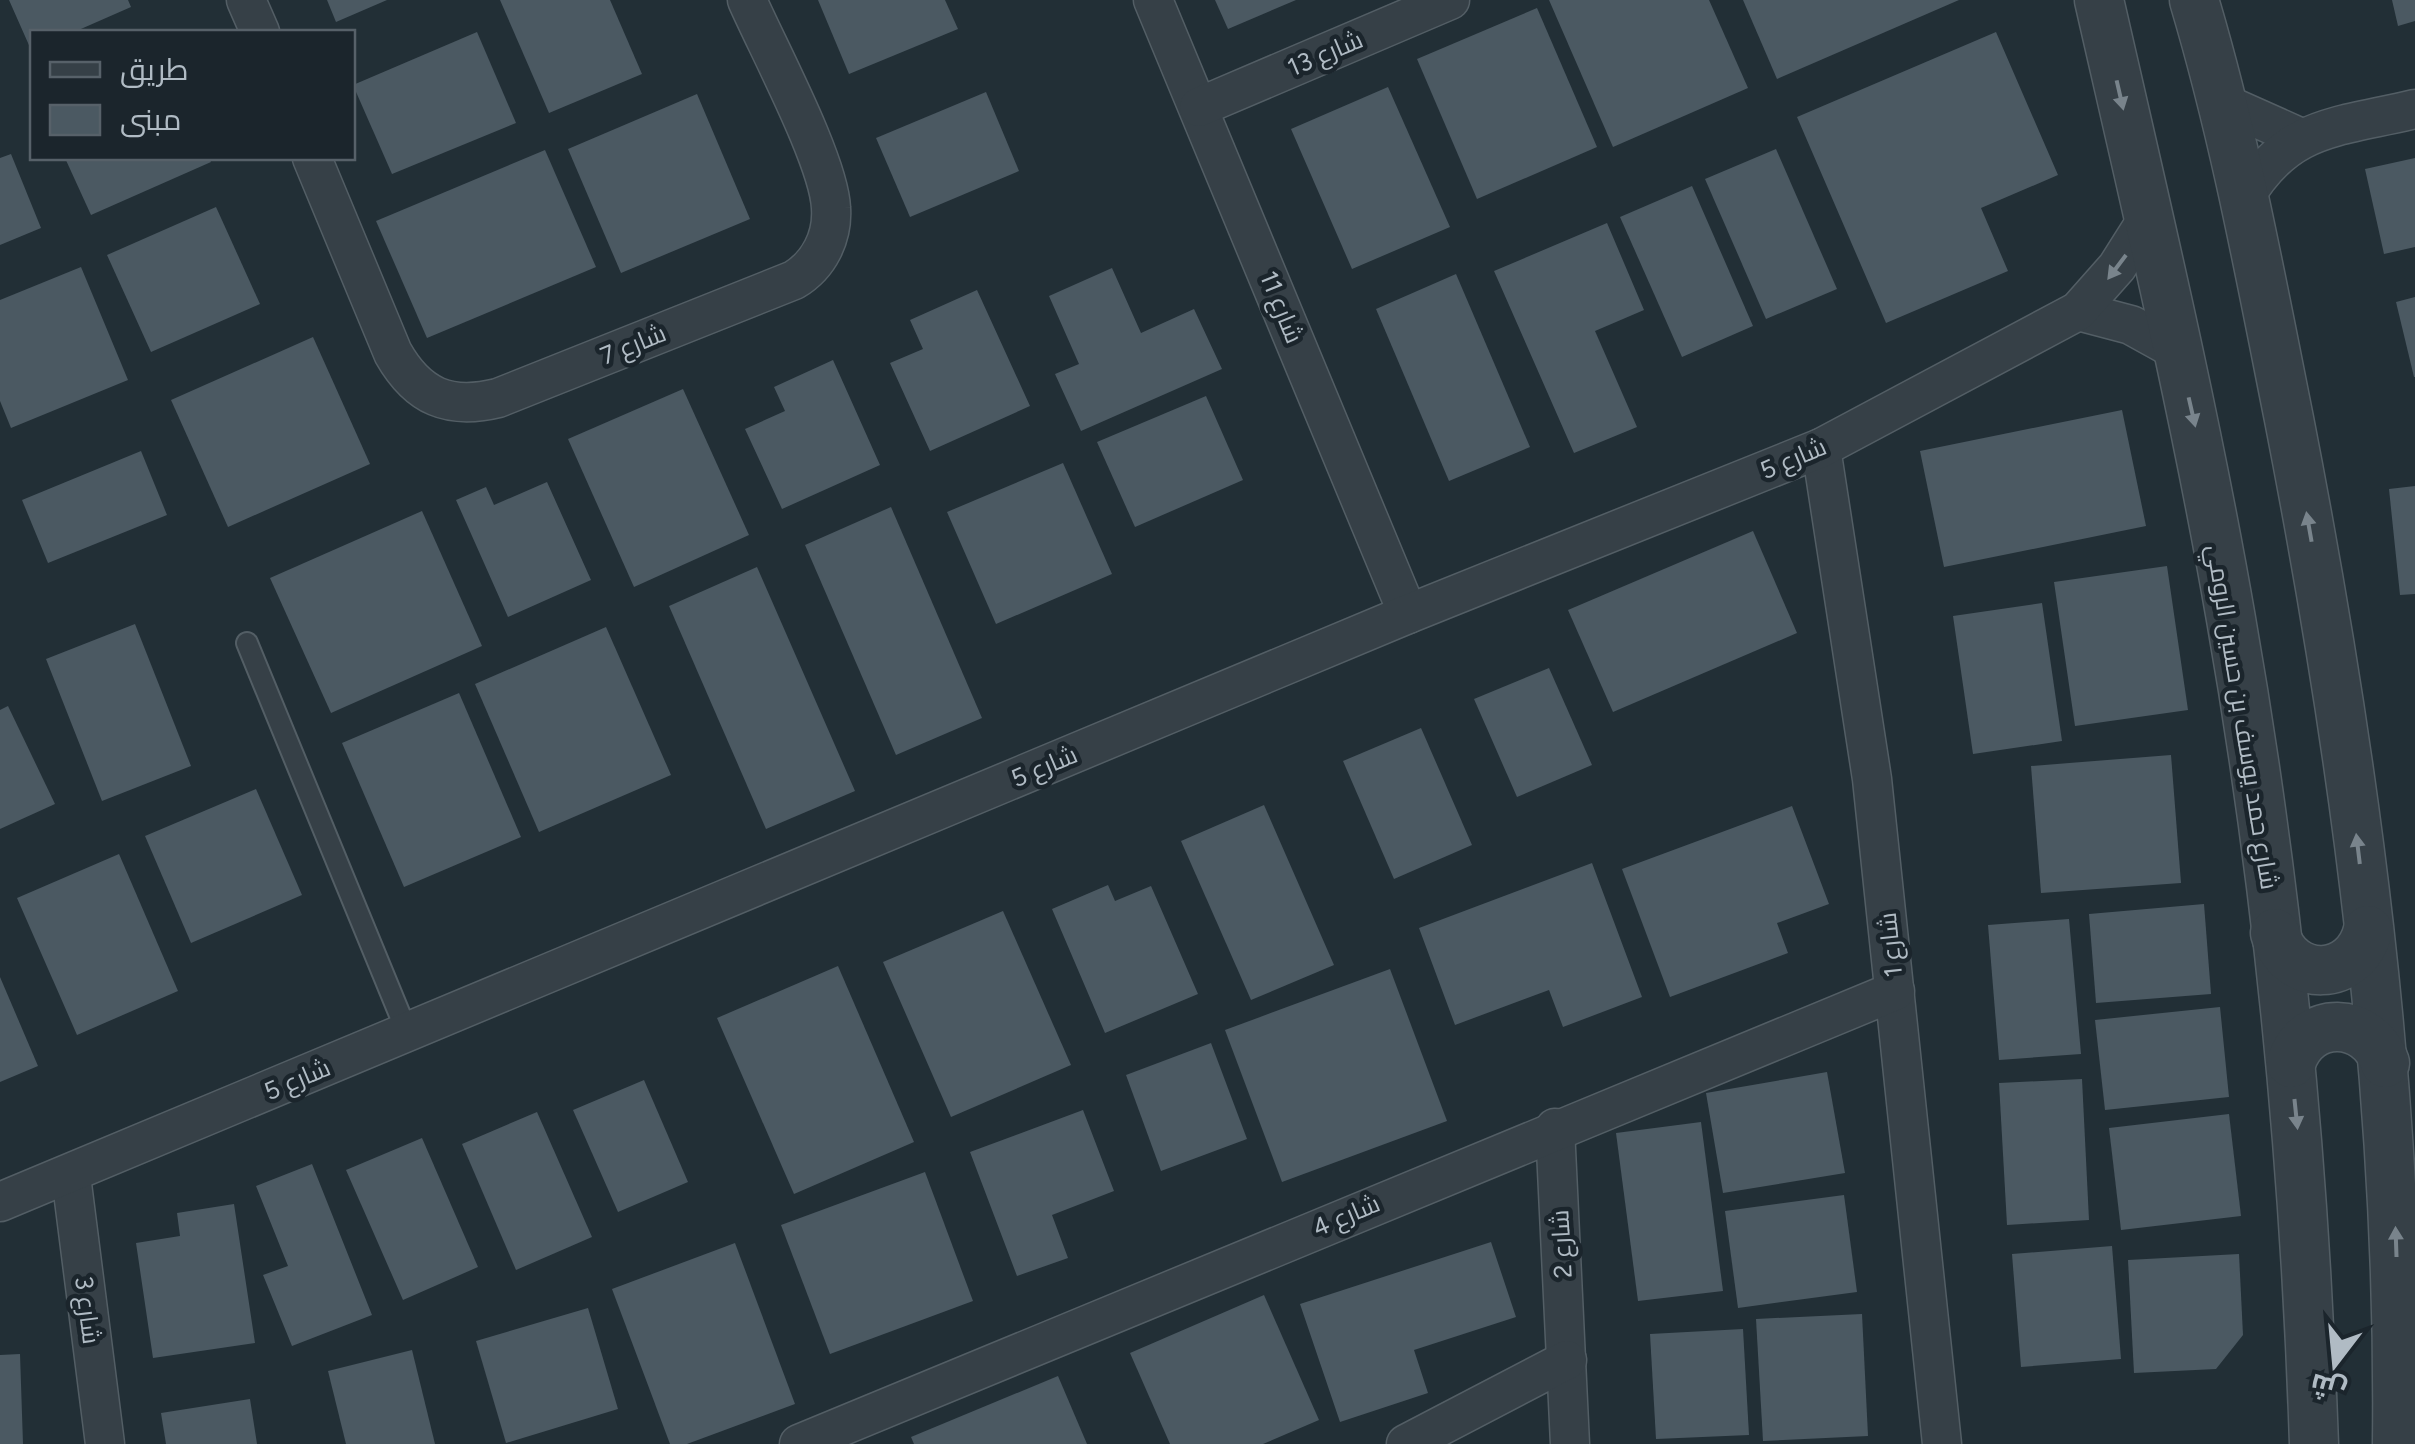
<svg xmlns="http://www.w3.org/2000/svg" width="2415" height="1444" font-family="Figtree,Cairo,sans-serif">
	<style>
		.building { fill: #4b5962 }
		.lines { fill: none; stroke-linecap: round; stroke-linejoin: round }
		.service-casing { stroke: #535e65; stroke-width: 24 }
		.minor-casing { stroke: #535e65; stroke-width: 41 }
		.tertiary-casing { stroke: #535e65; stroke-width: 51 }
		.service { stroke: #364047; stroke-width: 20 }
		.minor { stroke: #364047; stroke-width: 38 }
		.tertiary { stroke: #364047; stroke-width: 48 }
		.oneway { fill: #79848c }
		.labels { text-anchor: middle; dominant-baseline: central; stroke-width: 9; stroke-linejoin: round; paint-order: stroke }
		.street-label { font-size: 25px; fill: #b0bbc4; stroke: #1b252c }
	</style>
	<rect width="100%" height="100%" fill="#222f36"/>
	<!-- building -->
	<g class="building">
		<polygon points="9,0 128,0 131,7 74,32 32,32 32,52"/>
		<polygon points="327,0 387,0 336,22"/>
		<polygon points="500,0 610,0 642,74 549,113"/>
		<polygon points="818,0 945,0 958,29 849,74"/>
		<polygon points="1215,0 1296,0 1228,29"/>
		<polygon points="1549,0 1709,0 1748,88 1613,147"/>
		<polygon points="1743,0 1959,0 1777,79"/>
		<polygon points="2392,0 2415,0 2415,21 2398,26"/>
		<polygon points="1537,8 1597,147 1477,199 1417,59"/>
		<polygon points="477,32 516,123 392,174 353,85"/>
		<polygon points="1996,32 2058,175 1981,208 2008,271 1886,323 1797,117"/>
		<polygon points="1388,87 1450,227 1352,269 1291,129"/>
		<polygon points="986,92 1019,171 910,217 876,138"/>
		<polygon points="697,94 750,219 621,273 568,149"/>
		<polygon points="1776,149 1837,289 1766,319 1705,179"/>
		<polygon points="545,150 596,267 427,338 376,221"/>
		<polygon points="11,154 41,228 0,245 0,158"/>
		<polygon points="65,158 209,158 211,162 91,215"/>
		<polygon points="2415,158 2415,247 2384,254 2365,169"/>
		<polygon points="1692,186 1753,326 1682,357 1620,217"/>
		<polygon points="216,207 260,304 151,352 107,255"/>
		<polygon points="1607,223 1644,310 1595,331 1637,427 1574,453 1494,271"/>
		<polygon points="81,267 128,380 11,428 0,401 0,300"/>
		<polygon points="1112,268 1141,333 1194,309 1222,369 1081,431 1055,374 1079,364 1049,296"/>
		<polygon points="1456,274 1530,447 1449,481 1376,309"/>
		<polygon points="977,290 1030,406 930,451 890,363 923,349 910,320"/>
		<polygon points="2415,297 2415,377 2414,377 2396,302"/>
		<polygon points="313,337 370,464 228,527 171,400"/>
		<polygon points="833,360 880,465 782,509 745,429 785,411 774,387"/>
		<polygon points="683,389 749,535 634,587 568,439"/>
		<polygon points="1206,396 1243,480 1135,527 1097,442"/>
		<polygon points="2122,410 2146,526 1944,567 1920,451"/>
		<polygon points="141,451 167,515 48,563 22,500"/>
		<polygon points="1063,463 1112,574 996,624 947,512"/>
		<polygon points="547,482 591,580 508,617 456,500 486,487 494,505"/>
		<polygon points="2415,486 2415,594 2400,595 2389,489"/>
		<polygon points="891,507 982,718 896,755 805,545"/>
		<polygon points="422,511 482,646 331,713 270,578"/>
		<polygon points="1753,531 1797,633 1613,712 1568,610"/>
		<polygon points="2167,566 2188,710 2075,726 2054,582"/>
		<polygon points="757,567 855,791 766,829 669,606"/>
		<polygon points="2042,603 2062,741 1973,754 1953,616"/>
		<polygon points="135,624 191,766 102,801 46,659"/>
		<polygon points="606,627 671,775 539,832 475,684"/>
		<polygon points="1549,668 1592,765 1517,797 1474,699"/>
		<polygon points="459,693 521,837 404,887 342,743"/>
		<polygon points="8,706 55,804 0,829 0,710"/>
		<polygon points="1421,728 1472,845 1394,879 1343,761"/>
		<polygon points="2171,755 2181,883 2041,893 2031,766"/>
		<polygon points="256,789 302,895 191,943 145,836"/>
		<polygon points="1264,805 1334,965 1251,1000 1181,841"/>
		<polygon points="1792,806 1829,904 1777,923 1788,953 1670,997 1622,869"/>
		<polygon points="119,854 178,991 77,1035 17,898"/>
		<polygon points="1592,863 1642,997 1563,1027 1549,990 1455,1025 1419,928"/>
		<polygon points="1108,885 1115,901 1151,886 1198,994 1105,1033 1052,909"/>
		<polygon points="2204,904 2211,994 2096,1003 2089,914"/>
		<polygon points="1003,911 1071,1065 951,1117 883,962"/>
		<polygon points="2069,919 2081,1054 1999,1060 1988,925"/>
		<polygon points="838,966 914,1142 794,1194 717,1018"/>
		<polygon points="1390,969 1447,1121 1282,1182 1225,1030"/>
		<polygon points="0,977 38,1066 0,1082"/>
		<polygon points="2220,1007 2229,1097 2105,1110 2095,1020"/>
		<polygon points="1211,1043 1247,1139 1161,1171 1126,1075"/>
		<polygon points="1827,1072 1845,1173 1723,1193 1706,1093"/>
		<polygon points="2082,1079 2089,1220 2007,1225 1999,1083"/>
		<polygon points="644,1080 688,1182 618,1212 573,1110"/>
		<polygon points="1083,1110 1114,1191 1052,1215 1068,1258 1017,1276 970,1152"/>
		<polygon points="537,1112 592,1237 516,1270 462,1144"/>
		<polygon points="2229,1114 2241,1216 2121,1230 2109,1128"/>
		<polygon points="1701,1122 1723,1291 1638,1301 1616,1133"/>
		<polygon points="422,1138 478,1267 403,1300 346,1170"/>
		<polygon points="312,1164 372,1315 292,1346 263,1275 288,1266 256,1186"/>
		<polygon points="925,1172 973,1301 830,1354 781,1225"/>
		<polygon points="1844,1195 1857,1292 1738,1308 1725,1211"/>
		<polygon points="234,1204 255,1343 153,1358 136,1243 180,1236 177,1213"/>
		<polygon points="1491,1242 1516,1317 1414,1350 1428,1393 1340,1422 1300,1304"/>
		<polygon points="735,1243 795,1404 687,1444 670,1444 612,1289"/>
		<polygon points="2112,1246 2121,1359 2021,1367 2012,1254"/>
		<polygon points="2239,1254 2243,1335 2216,1369 2134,1373 2128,1260"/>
		<polygon points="1264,1295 1319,1420 1263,1444 1170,1444 1130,1353"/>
		<polygon points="588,1308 618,1409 506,1443 476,1341"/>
		<polygon points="1862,1314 1868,1436 1763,1441 1756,1319"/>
		<polygon points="1743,1329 1749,1435 1656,1439 1650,1334"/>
		<polygon points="412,1350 435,1444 346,1444 328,1371"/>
		<polygon points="20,1354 23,1444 0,1444 0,1355"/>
		<polygon points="1058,1376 1087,1444 914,1444 911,1437"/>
		<polygon points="250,1399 257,1444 166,1444 161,1413"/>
	</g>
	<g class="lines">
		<defs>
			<polyline id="service" points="247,643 407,1032"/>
			<g id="minor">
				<polyline points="246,0 260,32"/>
				<polyline points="1153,0 1408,614"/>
				<polyline points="2223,103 2299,137"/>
				<polyline points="1199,107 1450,0"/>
				<path d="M312,158L393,353C418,397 449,410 498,398L794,280C819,265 833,237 831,208C829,161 768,48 747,0"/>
				<path d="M2243,200C2287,124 2337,128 2415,109"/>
				<polyline points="2078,311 2131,325 2178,351"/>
				<polyline points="1821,448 1872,779 1942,1444"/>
				<polyline points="1555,1128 1570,1444"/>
				<polyline points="71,1176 105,1444"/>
				<polyline points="0,1202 1408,614 1821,448 2078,311 2117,267 2148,218"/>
				<polyline points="799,1444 1895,991"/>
				<polyline points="1406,1444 1567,1360"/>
			</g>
			<g id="tertiary">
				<path d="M2099,0C2146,206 2195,411 2231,619C2279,892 2305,1168 2314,1444"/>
				<path d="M2194,0C2235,137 2261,279 2289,419C2355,757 2401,1099 2397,1444"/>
				<path d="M2275,933C2289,984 2356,982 2368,930"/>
				<path d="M2291,1063C2306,1014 2369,1016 2385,1063"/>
			</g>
		</defs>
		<!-- service casing -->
		<use href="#service" class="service-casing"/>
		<!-- minor casing -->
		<use href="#minor" class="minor-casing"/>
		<!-- tertiary casing -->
		<use href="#tertiary" class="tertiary-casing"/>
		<!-- service -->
		<use href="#service" class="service"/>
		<!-- minor -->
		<use href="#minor" class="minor"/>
		<!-- tertiary -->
		<use href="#tertiary" class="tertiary"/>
	</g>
	<!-- one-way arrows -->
	<defs><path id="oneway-solid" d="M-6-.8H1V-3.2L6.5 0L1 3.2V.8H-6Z" transform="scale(2.5)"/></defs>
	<g class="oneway">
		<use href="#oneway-solid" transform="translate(2120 95) rotate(77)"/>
		<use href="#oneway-solid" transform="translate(2117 267) rotate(127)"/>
		<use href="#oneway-solid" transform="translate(2192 412) rotate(77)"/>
		<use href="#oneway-solid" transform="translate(2309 527) rotate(-100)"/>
		<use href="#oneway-solid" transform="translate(2358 849) rotate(-97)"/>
		<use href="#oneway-solid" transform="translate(2296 1114) rotate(84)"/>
		<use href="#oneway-solid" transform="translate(2396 1242) rotate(-92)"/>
	</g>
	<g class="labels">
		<!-- street labels -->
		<g class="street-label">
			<text transform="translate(1325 53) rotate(-23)">شارع 13</text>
			<text transform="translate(1282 307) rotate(68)">شارع 11</text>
			<text transform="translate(633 344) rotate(-22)">شارع 7</text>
			<text transform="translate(1793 458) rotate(-23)">شارع 5</text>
			<text transform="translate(2243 717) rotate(81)">شارع حمد يوسف بن حسين الرومي</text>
			<text transform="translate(1044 766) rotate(-23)">شارع 5</text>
			<text transform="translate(1890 945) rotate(-96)">شارع 1</text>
			<text transform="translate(297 1079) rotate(-23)">شارع 5</text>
			<text transform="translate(1346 1215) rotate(-23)">شارع 4</text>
			<text transform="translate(1561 1244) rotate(-93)">شارع 2</text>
			<text transform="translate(88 1310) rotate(83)">شارع 3</text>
		</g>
	</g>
	<!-- legend -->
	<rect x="30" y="30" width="325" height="130" fill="#1b252c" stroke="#576169" stroke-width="2.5"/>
	<rect x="50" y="62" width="50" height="15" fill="#364047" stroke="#576169" stroke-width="2.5"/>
	<text x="120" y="80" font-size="30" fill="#b0bbc4">طريق</text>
	<rect x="50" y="105" width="50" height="30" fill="#4b5962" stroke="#576169" stroke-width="2.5"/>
	<text x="120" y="130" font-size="30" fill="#b0bbc4">مبنى</text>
	<!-- north arrow -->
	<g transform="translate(2335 1364) rotate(196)" stroke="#1b252c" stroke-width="8" paint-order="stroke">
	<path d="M0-8L18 38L0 25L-18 38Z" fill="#b0bbc4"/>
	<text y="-15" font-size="28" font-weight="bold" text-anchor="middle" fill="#b0bbc4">ش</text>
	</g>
</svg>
